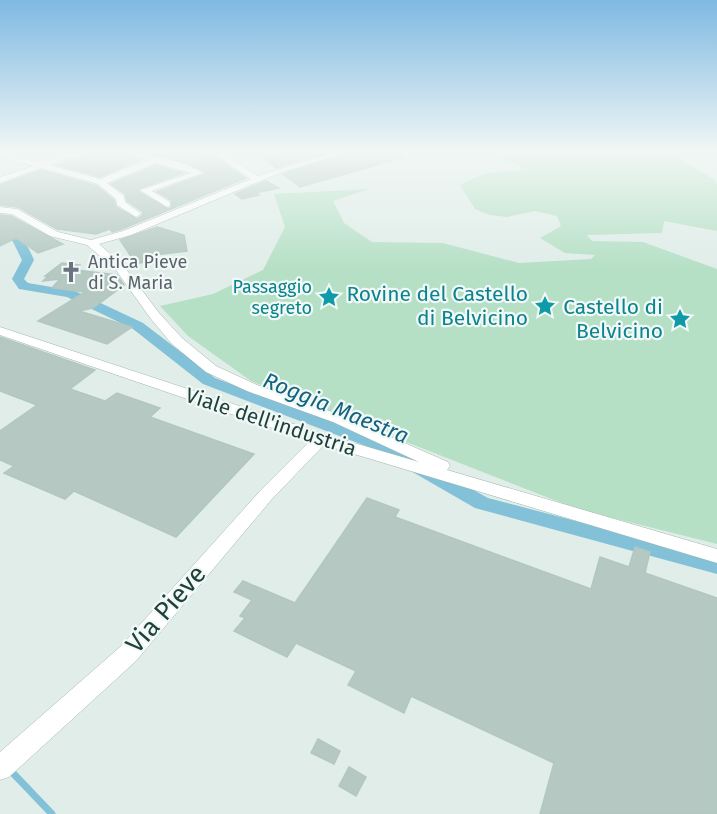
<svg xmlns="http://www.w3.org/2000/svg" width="717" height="814" font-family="'Fira Sans',sans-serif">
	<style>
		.green { fill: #b6e0c6 }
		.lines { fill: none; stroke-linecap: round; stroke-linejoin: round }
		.stream { stroke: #82c1d8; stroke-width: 7 }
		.canal { fill: #82c1d8; fill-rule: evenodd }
		.building { fill: #b5c8c2; stroke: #b2c7c1; stroke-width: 1.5 }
		.minor-casing { stroke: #a2b5b0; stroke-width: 1 }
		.minor { fill: #fff; fill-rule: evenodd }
		.labels { text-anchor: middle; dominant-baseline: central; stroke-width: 4.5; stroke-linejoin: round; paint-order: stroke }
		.far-worship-label { font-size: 18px; fill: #5b616d; stroke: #f1f9f6; text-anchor: start }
		.far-culture-label { font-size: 18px; fill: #0d838f; stroke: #f1f9f6; text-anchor: end }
		.culture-label { font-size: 21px; fill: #0d838f; stroke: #f1f9f6; text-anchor: end }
		.street-label { font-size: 21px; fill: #1f3f3a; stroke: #f1f9f6 }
		.water-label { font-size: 22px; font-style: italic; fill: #136281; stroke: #f1f9f6 }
		.near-street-label { font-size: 26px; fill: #1f3f3a; stroke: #f1f9f6 }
	</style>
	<rect width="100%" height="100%" fill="#e0ede8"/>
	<!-- green -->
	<path class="green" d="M684,153L680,154V159L714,179L717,184V231L664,221L662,233L587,235L592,241L643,242L717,269V544L577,509L251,381L188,336L160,306L213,294L263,270L285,227L274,194L369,189L333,201L344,223L372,242L443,243L519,263L591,259L595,255L565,253L540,238L561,226L557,216L535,211L507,217L490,215L475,209L460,185C484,172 494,170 521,171V166L486,154Z"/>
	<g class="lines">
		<!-- stream -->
		<polyline class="stream" points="10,770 52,814"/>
		<!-- canal -->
		<path class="canal" d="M0,225C18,230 27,243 34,260L24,279L28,283L75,291L143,323L215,378L383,440L488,498L717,558V574L475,508L371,448L203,384L133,329L67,297L19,289L12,279L22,260L13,242L0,232Z"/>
	</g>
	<!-- building -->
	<g class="building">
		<polygon points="92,153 120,153 140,160 100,177 57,165"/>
		<polygon points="147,153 198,153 202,156 210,154 246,178 122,229 112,232 110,229 96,234 57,229 18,207 0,205 0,185 41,170 97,186 114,200 116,207 137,219 142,216 143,212 127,201 125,194 111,184 156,165 183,173 138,189 139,192 168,209 172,207 171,200 157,192 205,174 204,171 187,163"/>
		<polygon points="286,153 323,153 276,168 262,157"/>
		<polygon points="346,153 404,153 405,157 300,187 283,174"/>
		<polygon points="266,181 279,188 255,193 259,195 242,199 235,194"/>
		<polygon points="0,215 11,216 63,244 38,253 16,238 0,246"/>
		<polygon points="157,227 184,235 187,251 154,255 154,260 136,264 120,240"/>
		<polygon points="62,263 80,265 77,270 117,275 124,285 93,308 79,311 132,327 107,344 38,321 85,292 52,288 60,279 43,281 48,276 45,276"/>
		<polygon points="0,337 95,370 70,389 105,401 117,393 160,408 150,417 254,454 176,537 74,491 65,499 4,473 14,466 0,460 0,431 37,405 0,391"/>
		<polygon points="367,498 399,510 395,517 591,589 600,557 629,567 635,547 650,552 645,573 717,598 717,814 540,814 554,763 411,696 404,713 348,685 356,671 296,643 287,657 234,631 245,618 240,616 252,600 234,592 243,581 295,603"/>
		<polygon points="318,739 340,751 334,764 311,753"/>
		<polygon points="349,767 366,777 356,796 339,786"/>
	</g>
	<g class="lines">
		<defs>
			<g id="minor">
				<path d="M0,153L41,163L68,153H80L50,165L100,179L147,160L122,153C143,153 186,161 203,173L152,191L170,202V206L167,207L140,190L191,173L156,163L107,183L124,196L125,202L139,212L141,214L136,217L117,205L116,199L98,184L41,168L0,183V177L33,166L0,156Z"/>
				<polygon points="214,153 223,153 258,176 331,153 344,153 282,172 131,235 99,244 123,265 159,313 182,338 216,366 257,385 343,416 448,462 450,466 447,470 717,549 717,563 324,445 272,499 136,661 9,777 0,780 0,752 120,647 260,491 310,441 0,335 0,327 327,435 419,462 333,422 247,391 206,372 172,344 151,319 115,269 87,245 50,236 12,214 0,213 0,207 17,209 58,232 91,240 123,231 251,179"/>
			</g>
		</defs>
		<!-- minor casing -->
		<use href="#minor" class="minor-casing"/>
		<!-- minor -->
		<use href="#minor" class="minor"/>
	</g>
	<!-- sky -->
	<linearGradient id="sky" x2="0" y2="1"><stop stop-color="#7fb9e2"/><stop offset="0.57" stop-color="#f1f7f5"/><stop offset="1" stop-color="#f1f7f5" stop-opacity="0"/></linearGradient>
	<rect width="717" height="267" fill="url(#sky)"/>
	<!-- icons -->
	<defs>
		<symbol id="church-bare" viewBox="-9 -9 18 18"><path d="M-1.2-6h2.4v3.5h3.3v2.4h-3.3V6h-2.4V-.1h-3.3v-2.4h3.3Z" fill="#6b7280" stroke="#f1f9f6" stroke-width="2.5" paint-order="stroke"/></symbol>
		<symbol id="sight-bare" viewBox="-9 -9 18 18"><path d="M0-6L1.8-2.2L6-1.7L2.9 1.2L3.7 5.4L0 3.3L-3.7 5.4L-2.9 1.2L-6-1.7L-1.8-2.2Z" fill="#0f9aa8" stroke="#f1f9f6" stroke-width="2.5" paint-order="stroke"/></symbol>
	</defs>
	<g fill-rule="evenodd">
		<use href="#church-bare" x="56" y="257" width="30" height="30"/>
		<use href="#sight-bare" x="314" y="282" width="30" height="30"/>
		<use href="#sight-bare" x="530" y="291" width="30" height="30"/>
		<use href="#sight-bare" x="665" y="304" width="30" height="30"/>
	</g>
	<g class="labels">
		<!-- far-worship labels -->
		<g class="far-worship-label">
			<text x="88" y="262">Antica Pieve<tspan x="88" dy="21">di S. Maria</tspan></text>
		</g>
		<!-- far-culture labels -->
		<g class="far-culture-label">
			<text x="312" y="287">Passaggio<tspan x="312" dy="21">segreto</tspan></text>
		</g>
		<!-- culture labels -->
		<g class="culture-label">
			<text x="528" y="294">Rovine del Castello<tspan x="528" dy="24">di Belvicino</tspan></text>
			<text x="663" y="307">Castello di<tspan x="663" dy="24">Belvicino</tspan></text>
		</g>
		<!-- street labels -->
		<g class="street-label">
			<text transform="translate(271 422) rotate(18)">Viale dell'industria</text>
		</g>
		<!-- water labels -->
		<g class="water-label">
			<text transform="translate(336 408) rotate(22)">Roggia Maestra</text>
		</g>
		<!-- near-street labels -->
		<g class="near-street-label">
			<text transform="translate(166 609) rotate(-49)">Via Pieve</text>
		</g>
	</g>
</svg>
